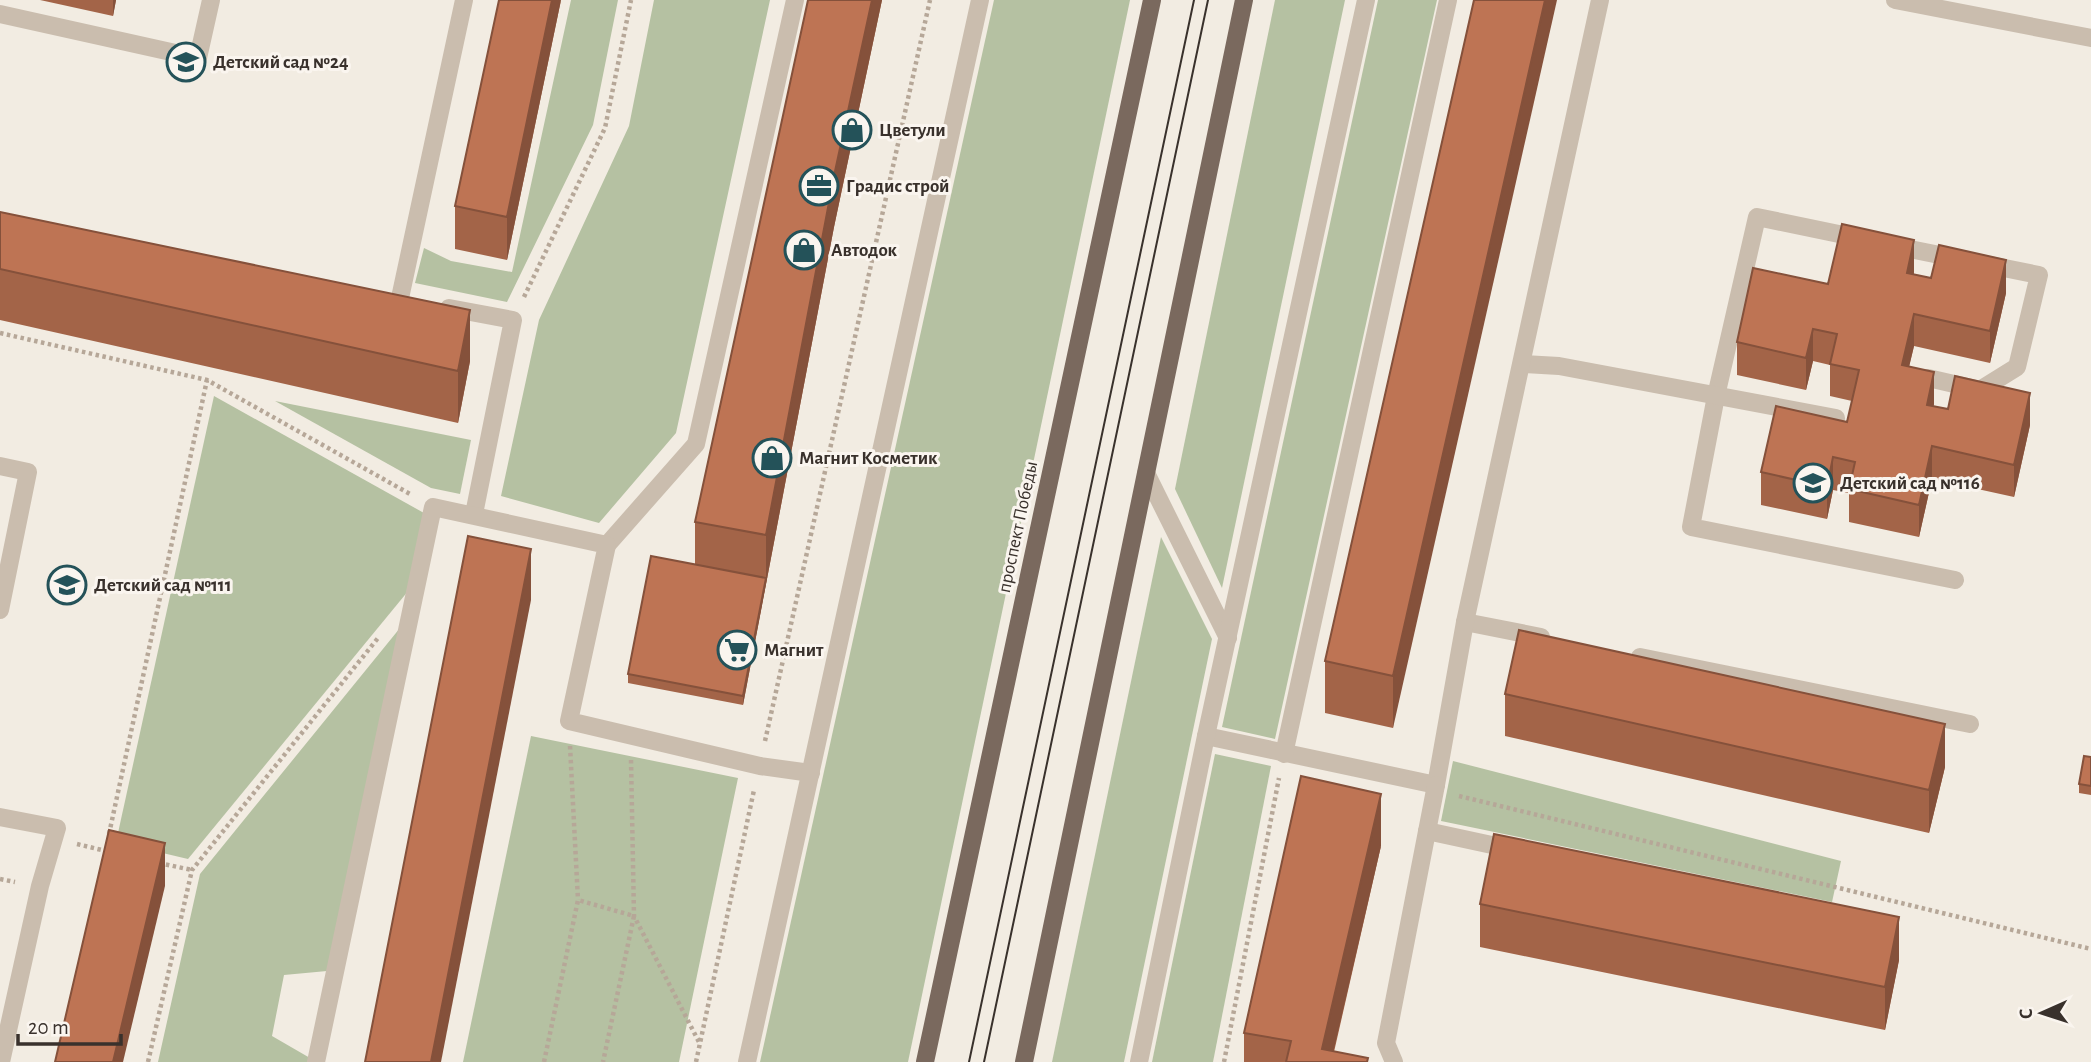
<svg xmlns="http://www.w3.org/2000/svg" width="2091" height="1062" font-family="'Alegreya Sans',sans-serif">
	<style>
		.green { fill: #b5c1a2 }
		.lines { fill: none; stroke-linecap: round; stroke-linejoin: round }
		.path { stroke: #b6a798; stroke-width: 4.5; stroke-dasharray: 3.5 3.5; stroke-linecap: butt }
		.minor { stroke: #cabdae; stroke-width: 18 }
		.major { stroke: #7a695e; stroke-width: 18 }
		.tram { stroke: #39312c; stroke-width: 2 }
		.wall { fill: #a36448 }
		.shaded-wall { fill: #85513b }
		.building { fill: #be7454; stroke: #85513b; stroke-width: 2 }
		.labels { text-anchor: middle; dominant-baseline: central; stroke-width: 6; stroke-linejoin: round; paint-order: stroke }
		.poi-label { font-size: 19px; font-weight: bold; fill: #39312c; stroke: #faf5ef; text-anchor: start }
		.street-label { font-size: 19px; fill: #39312c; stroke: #faf5ef }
	</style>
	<rect width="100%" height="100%" fill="#f2ece2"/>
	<!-- green -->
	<g class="green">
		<polygon points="571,0 618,0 593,125 507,302 415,283 424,248 451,261 512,272"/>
		<polygon points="654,0 770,0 676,433 599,523 501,496 539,320 629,126"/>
		<polygon points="994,0 1130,0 908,1062 760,1062"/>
		<polygon points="1275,0 1345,0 1222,588 1175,489"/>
		<polygon points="1378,0 1437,0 1275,739 1222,727"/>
		<polygon points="214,396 424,513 409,590 188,859 116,842"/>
		<polygon points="275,401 471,440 460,494 431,488"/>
		<polygon points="1161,537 1212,639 1124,1062 1052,1062"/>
		<polygon points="400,628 327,971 284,975 272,1036 310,1058 309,1062 158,1062 200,874"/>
		<polygon points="531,736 738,778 679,1062 463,1062"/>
		<polygon points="1215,754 1271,766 1213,1062 1152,1062"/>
		<polygon points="1453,761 1841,861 1832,902 1441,821"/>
	</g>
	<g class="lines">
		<!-- path -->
		<g class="path">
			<polyline points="524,297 605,128 631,0"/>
			<polyline points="0,333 207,380 410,494"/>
			<polyline points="765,741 930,0"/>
			<polyline points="570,746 578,900"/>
			<polyline points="631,760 634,916 700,1044"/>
			<polyline points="1459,796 2091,949"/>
			<polyline points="109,834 207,380"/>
			<polyline points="77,844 110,852"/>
			<polyline points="159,863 192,870"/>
			<polyline points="0,879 15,882"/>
			<polyline points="148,1062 192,870 378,638"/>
			<polyline points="544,1062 578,900 634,916 603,1062"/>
			<polyline points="696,1062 754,790"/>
			<polyline points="1224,1062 1279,778"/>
		</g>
		<!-- minor -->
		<g class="minor">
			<polyline points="1895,0 2091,38"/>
			<polyline points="0,14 198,58 211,0"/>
			<polyline points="1863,239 1757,217 1716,396 1691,527 1955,580"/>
			<polyline points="1890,245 2039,275 2017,367 1980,390 1928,378"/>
			<polyline points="400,298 464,0"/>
			<polyline points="449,308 513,320 474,514"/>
			<polyline points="1522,364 1559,366 1836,418"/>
			<polyline points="0,466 28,472 0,610"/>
			<polyline points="1146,473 1228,638"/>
			<polyline points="607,545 696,444 795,0"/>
			<polyline points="1465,622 1541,637"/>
			<polyline points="1640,657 1970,724"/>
			<polyline points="1206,736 1436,785 1465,622 1600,0"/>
			<polyline points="1284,754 1448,0"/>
			<polyline points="0,817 57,828 40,886 1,1062"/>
			<polyline points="1427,831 1515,850"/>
			<polyline points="316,1062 433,507 607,545 569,721 760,766 811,773"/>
			<polyline points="747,1062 980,0"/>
			<polyline points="1139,1062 1206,736 1366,0"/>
			<polyline points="1394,1062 1386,1043 1436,785"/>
		</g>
		<!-- major -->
		<g class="major">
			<polyline points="925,1062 1152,0"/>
			<polyline points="1024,1062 1244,0"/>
		</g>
		<!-- tram -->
		<g class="tram">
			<polyline points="969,1062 1194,0"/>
			<polyline points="984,1062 1208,0"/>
		</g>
	</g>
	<!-- wall -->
	<g class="wall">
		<polygon points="40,0 116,0 113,16"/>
		<polygon points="561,0 507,260 455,249 455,206"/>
		<polygon points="808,0 882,0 834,227 743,705 628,683 628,674 695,564 695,522"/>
		<polygon points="1474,0 1393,728 1325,713 1325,661"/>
		<polygon points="0,212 470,361 458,423 0,320"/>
		<polygon points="1914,272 1914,275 2006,293 1990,363 1914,346 1909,366 1934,404 1933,406 2030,425 2014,497 1932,479 1919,537 1849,522 1849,493 1833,490 1827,519 1761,505 1761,472 1847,422 1852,401 1830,396 1830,365 1813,361 1806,390 1737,375 1737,342"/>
		<polygon points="1505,694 1945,767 1929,833 1505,736"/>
		<polygon points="2091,757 2091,795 2079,793 2079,784"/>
		<polygon points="1381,846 1334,1052 1368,1062 1244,1062 1244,1033"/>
		<polygon points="1480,904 1899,960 1885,1030 1480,947"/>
	</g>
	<!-- shaded-wall -->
	<g class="shaded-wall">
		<polygon points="113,0 116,0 113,16"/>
		<polygon points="552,0 561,0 507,260 507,217"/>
		<polygon points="872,0 882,0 834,227 743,705 743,696 766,578 766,535 834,176"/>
		<polygon points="1545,0 1557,0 1393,728 1393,676"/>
		<polygon points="1914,240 1914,272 1907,305 1907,273"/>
		<polygon points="2006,260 2006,293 1990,363 1990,331"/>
		<polygon points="470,310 470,361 458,423 458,371"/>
		<polygon points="1914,314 1914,346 1902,397 1902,365"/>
		<polygon points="1813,329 1813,361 1806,390 1806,358"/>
		<polygon points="1934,372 1934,404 1927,437 1927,405"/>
		<polygon points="2030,393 2030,425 2014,497 2014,465"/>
		<polygon points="1932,446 1932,479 1919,537 1919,505"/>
		<polygon points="1833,457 1833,490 1827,519 1827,487"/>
		<polygon points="531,549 531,600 441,1062 431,1062"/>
		<polygon points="1945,724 1945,767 1929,833 1929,790"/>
		<polygon points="1381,794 1381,846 1331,1062 1322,1049"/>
		<polygon points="165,843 165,886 123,1062 113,1062"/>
		<polygon points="1899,917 1899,960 1885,1030 1885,987"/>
	</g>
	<!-- building -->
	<g class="building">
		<polygon points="499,0 552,0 507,217 455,206"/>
		<polygon points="808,0 872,0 834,176 766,535 695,522"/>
		<polygon points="1474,0 1545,0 1393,676 1325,661"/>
		<polygon points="0,212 470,310 458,371 0,269"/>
		<polygon points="1842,224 1914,240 1907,273 1931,278 1939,245 2006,260 1990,331 1914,314 1902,365 1934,372 1927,405 1948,409 1955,376 2030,393 2014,465 1932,446 1919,505 1849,489 1855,462 1833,457 1827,487 1761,472 1776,406 1847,422 1859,370 1830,364 1837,334 1813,329 1806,358 1737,342 1753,268 1828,284"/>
		<polygon points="468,536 531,549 431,1062 365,1062"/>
		<polygon points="651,556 766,578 743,696 628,674"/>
		<polygon points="1519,630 1945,724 1929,790 1505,694"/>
		<polygon points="2084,756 2091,757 2091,786 2079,784"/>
		<polygon points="1301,776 1381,794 1322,1049 1368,1058 1367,1062 1286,1062 1291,1041 1244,1033"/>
		<polygon points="109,830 165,843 113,1062 55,1062"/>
		<polygon points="1494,834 1899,917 1885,987 1480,904"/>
	</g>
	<!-- icons -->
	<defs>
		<symbol id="school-ring" viewBox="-11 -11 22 22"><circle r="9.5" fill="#faf5ef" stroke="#245259" stroke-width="1.5"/><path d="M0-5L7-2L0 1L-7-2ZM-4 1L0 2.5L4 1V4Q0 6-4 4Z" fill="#245259"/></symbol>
		<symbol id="shop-ring" viewBox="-11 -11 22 22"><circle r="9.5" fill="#faf5ef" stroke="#245259" stroke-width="1.5"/><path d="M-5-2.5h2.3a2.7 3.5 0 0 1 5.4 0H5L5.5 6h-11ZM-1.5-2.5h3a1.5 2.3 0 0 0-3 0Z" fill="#245259"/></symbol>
		<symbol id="office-ring" viewBox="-11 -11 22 22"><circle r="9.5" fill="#faf5ef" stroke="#245259" stroke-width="1.5"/><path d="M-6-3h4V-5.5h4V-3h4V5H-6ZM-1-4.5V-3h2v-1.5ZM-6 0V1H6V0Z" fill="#245259"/></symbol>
		<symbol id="supermarket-ring" viewBox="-11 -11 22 22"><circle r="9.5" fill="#faf5ef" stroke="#245259" stroke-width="1.5"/><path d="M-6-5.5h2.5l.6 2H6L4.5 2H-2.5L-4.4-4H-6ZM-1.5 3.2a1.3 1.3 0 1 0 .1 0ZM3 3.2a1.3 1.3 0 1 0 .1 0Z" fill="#245259"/></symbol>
	</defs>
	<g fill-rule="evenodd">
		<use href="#school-ring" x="164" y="40" width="44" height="44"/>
		<use href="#shop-ring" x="830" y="108" width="44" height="44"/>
		<use href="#office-ring" x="797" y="164" width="44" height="44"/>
		<use href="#shop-ring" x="782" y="228" width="44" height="44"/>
		<use href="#shop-ring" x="750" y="436" width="44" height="44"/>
		<use href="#school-ring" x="1791" y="461" width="44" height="44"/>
		<use href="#school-ring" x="45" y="563" width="44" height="44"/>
		<use href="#supermarket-ring" x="715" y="628" width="44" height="44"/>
	</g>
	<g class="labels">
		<!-- poi labels -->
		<g class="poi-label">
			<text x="213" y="62">Детский сад №24</text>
			<text x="879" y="130">Цветули</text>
			<text x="846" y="186">Градис строй</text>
			<text x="831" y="250">Автодок</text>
			<text x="799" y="458">Магнит Косметик</text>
			<text x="1840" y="483">Детский сад №116</text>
			<text x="94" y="585">Детский сад №111</text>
			<text x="764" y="650">Магнит</text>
		</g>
		<!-- street labels -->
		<g class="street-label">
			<text transform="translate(1018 527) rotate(-78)">проспект Победы</text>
		</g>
	</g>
	<!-- north arrow -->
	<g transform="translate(2042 1013) rotate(267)" stroke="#faf5ef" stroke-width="5" paint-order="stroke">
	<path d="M0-5L12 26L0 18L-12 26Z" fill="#39312c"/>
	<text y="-10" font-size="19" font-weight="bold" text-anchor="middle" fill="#39312c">С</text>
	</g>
	<!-- scale -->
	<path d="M18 1034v10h103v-10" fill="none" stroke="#39312c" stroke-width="3.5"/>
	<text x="28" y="1034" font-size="21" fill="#39312c" stroke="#faf5ef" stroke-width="5" paint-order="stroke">20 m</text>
</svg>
